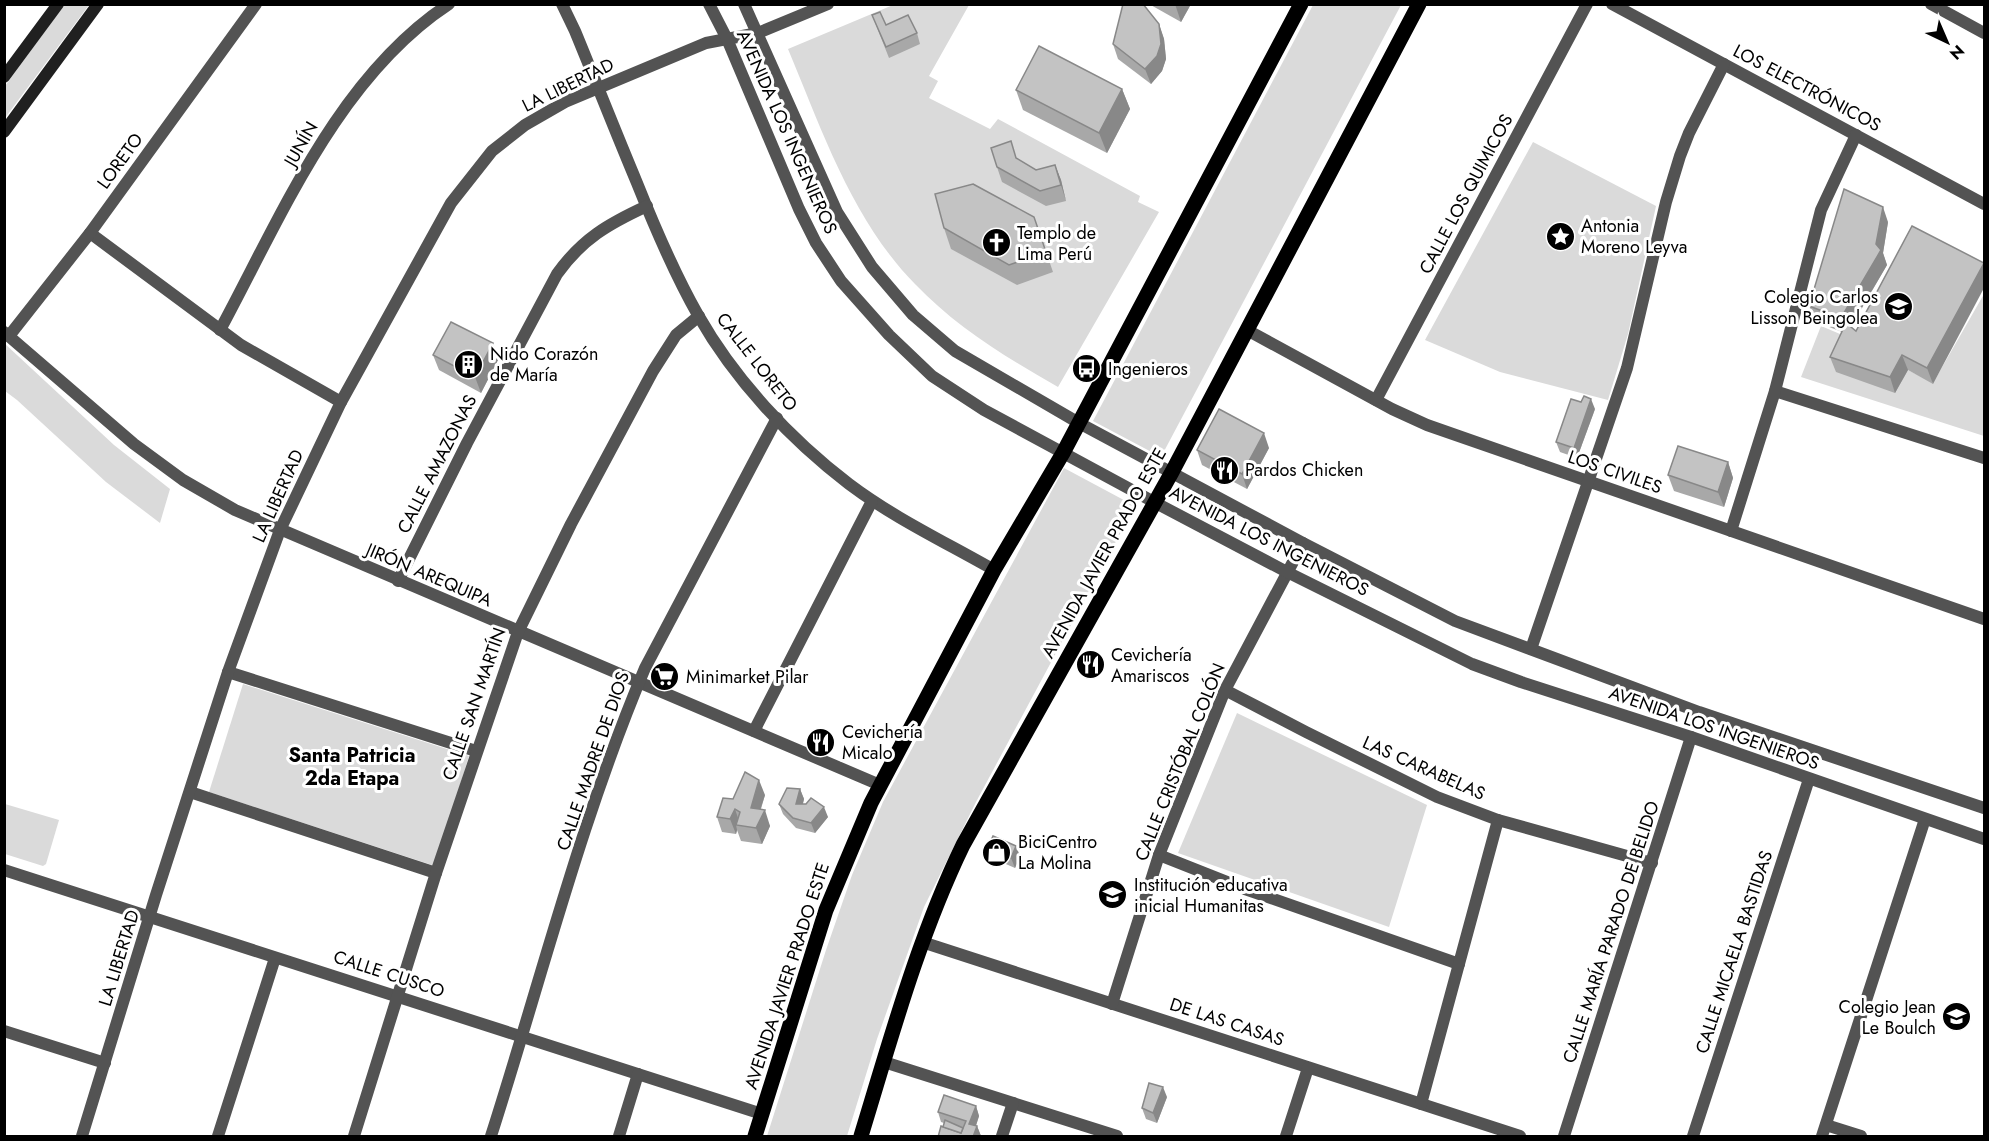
<svg xmlns="http://www.w3.org/2000/svg" width="1989" height="1141" font-family="Jost,sans-serif">
	<style>
		.green { fill: #dadada }
		.lines { fill: none; stroke-linecap: round; stroke-linejoin: round }
		.minor { stroke: #535353; stroke-width: 12 }
		.tertiary { stroke: #535353; stroke-width: 12 }
		.secondary { stroke: #202020; stroke-width: 12 }
		.primary { stroke: #000; stroke-width: 15 }
		.wall { fill: #a8a8a8 }
		.shaded-wall { fill: #888 }
		.building { fill: #c3c3c3; stroke: #888; stroke-width: 1.5 }
		.labels { text-anchor: middle; dominant-baseline: central; stroke-width: 6; stroke-linejoin: round; paint-order: stroke }
		.street-label { font-size: 18px; fill: #000; stroke: #fff }
		.poi-label { font-size: 18px; fill: #000; stroke: #fff; text-anchor: start }
		.neighbourhood-label { font-size: 20px; font-weight: bold; fill: #000; stroke: #fff }
	</style>
	<rect width="100%" height="100%" fill="#fff"/>
	<!-- green -->
	<g class="green">
		<polygon points="64,5 89,5 5,118 5,86"/>
		<path d="M893,5H969L929,76L938,81L929,98L990,129L998,119L1140,196L1138,202L1159,212L1058,387C1007,358 956,327 915,284C852,220 822,130 788,49Z"/>
		<polygon points="1313,5 1401,5 1161,457 1093,421"/>
		<polygon points="1533,142 1656,206 1628,334 1608,400 1500,372 1425,340"/>
		<polygon points="1984,294 1984,436 1801,377 1821,326 1852,339 1895,392 1908,370 1933,383"/>
		<polygon points="4,343 114,445 170,489 160,523 106,482 17,400 5,391"/>
		<polygon points="1064,468 1135,506 976,802 924,907 877,1039 847,1136 767,1136 826,950 852,875 883,802"/>
		<polygon points="243,684 469,756 435,866 209,792"/>
		<polygon points="1237,713 1427,805 1389,927 1178,853"/>
		<polygon points="5,804 59,820 46,864 43,866 5,854"/>
	</g>
	<g class="lines">
		<!-- minor -->
		<g class="minor">
			<path d="M562,4L575,31C596,82 616,133 637,183C655,228 674,273 698,315C735,380 790,439 849,484C894,518 945,542 994,570"/>
			<polyline points="1612,4 1984,204"/>
			<polyline points="1931,4 1984,33"/>
			<polyline points="90,233 241,345 341,402"/>
			<path d="M220,330C281,217 338,77 449,4"/>
			<polyline points="1247,330 1392,409 1427,425 1984,619"/>
			<polyline points="4,332 134,444 183,480 235,510 880,785"/>
			<polyline points="9,336 90,233 256,4"/>
			<polyline points="1775,391 1984,458"/>
			<polyline points="1376,400 1587,4"/>
			<polyline points="1731,531 1775,391 1821,210 1856,135"/>
			<path d="M398,581L467,443L557,274C582,239 608,224 647,206"/>
			<polyline points="1531,649 1627,368 1666,202 1680,156 1689,133 1724,64"/>
			<polyline points="228,672 476,751"/>
			<polyline points="1225,690 1306,732 1437,797 1498,820 1652,863"/>
			<polyline points="754,731 872,501"/>
			<polyline points="190,792 436,873"/>
			<polyline points="1159,855 1245,889 1459,964"/>
			<polyline points="4,870 762,1114"/>
			<polyline points="922,942 1520,1136"/>
			<polyline points="1112,1004 1159,855 1225,690 1303,543"/>
			<polyline points="4,1031 105,1063"/>
			<polyline points="884,1062 1117,1136"/>
			<polyline points="1421,1104 1498,820"/>
			<polyline points="1826,1125 1861,1136"/>
			<polyline points="82,1136 156,895 228,672 280,530 341,402 451,203 492,151 525,125 565,102 706,43 758,33 828,4"/>
			<polyline points="218,1136 275,958"/>
			<polyline points="354,1136 436,873 518,632 571,524 653,371 676,335 699,316"/>
			<path d="M491,1136C541,980 581,819 645,668L777,418"/>
			<polyline points="619,1136 638,1074"/>
			<polyline points="1002,1136 1013,1103"/>
			<polyline points="1286,1136 1308,1068"/>
			<polyline points="1564,1136 1691,737"/>
			<polyline points="1693,1136 1809,779"/>
			<polyline points="1822,1136 1925,819"/>
		</g>
		<!-- tertiary -->
		<g class="tertiary">
			<polyline points="709,4 727,39 799,209 816,243 841,281 889,335 932,376 984,410 1154,502 1287,572 1472,664 1521,682 1691,737 1984,839"/>
			<polyline points="744,4 837,212 872,267 913,315 955,351 1079,423 1303,543 1455,621 1699,712 1984,808"/>
		</g>
		<!-- secondary -->
		<g class="secondary">
			<polyline points="4,77 58,4"/>
			<polyline points="4,132 98,4"/>
		</g>
		<!-- primary -->
		<g class="primary">
			<polyline points="755,1136 826,910 871,803 994,570 1063,453 1301,4"/>
			<path d="M861,1136C891,1038 918,938 963,845L1172,472L1419,4"/>
		</g>
	</g>
	<!-- wall -->
	<g class="wall">
		<polygon points="1149,4 1191,4 1181,22"/>
		<polygon points="872,15 886,25 917,33 920,44 889,58"/>
		<polygon points="1159,24 1164,39 1166,59 1162,71 1151,84 1118,59 1113,44"/>
		<polygon points="1122,89 1130,109 1107,153 1023,110 1016,90"/>
		<polygon points="1017,159 1036,170 1055,165 1061,180 1066,201 1046,206 1002,182 997,167"/>
		<polygon points="1034,217 1053,272 1017,285 951,249 944,228"/>
		<polygon points="1888,222 1883,253 1887,265 1851,327 1856,331 1912,226 1933,384 1908,370 1895,393 1836,372 1830,357 1842,332 1814,321 1809,306"/>
		<polygon points="493,343 499,358 481,393 439,370 433,355"/>
		<polygon points="1595,409 1577,458 1560,452 1556,442"/>
		<polygon points="1269,448 1247,489 1202,465 1197,450"/>
		<polygon points="1728,462 1733,478 1724,507 1674,491 1668,475"/>
		<polygon points="800,789 804,799 803,804 828,817 815,833 796,828 783,814 779,804"/>
		<polygon points="765,795 761,809 770,826 762,844 741,841 737,830 736,834 722,832 717,817 733,799"/>
		<polygon points="988,847 1020,856 1015,868 992,858"/>
		<polygon points="1167,1097 1157,1123 1146,1119 1142,1108"/>
		<polygon points="976,1106 979,1116 976,1126 977,1126 981,1136 943,1127 944,1123 941,1122 938,1112"/>
	</g>
	<!-- shaded-wall -->
	<g class="shaded-wall">
		<polygon points="1175,4 1191,4 1181,22"/>
		<polygon points="1159,24 1164,39 1166,59 1162,71 1151,84 1145,69"/>
		<polygon points="1122,89 1130,109 1107,153 1099,133"/>
		<polygon points="1055,165 1061,180 1066,201 1061,185"/>
		<polygon points="1883,207 1888,222 1883,253 1887,265 1847,333 1841,318 1876,244"/>
		<polygon points="1984,263 1984,288 1933,384 1927,368"/>
		<polygon points="493,343 499,358 481,393 475,377"/>
		<polygon points="1902,355 1908,370 1895,393 1890,377"/>
		<polygon points="1591,399 1595,409 1577,458 1574,448"/>
		<polygon points="1264,433 1269,448 1247,489 1242,474"/>
		<polygon points="1728,462 1733,478 1724,507 1718,492"/>
		<polygon points="759,780 765,795 756,823 751,808"/>
		<polygon points="800,789 804,799 800,814 796,804"/>
		<polygon points="824,807 828,817 815,833 811,823"/>
		<polygon points="735,809 740,824 736,825 737,830 736,834 730,819"/>
		<polygon points="765,810 770,826 762,844 756,828"/>
		<polygon points="1016,846 1020,856 1015,868 1011,858"/>
		<polygon points="1163,1087 1167,1097 1157,1123 1153,1113"/>
		<polygon points="976,1106 979,1116 973,1134 969,1124"/>
		<polygon points="977,1126 981,1136 973,1137"/>
	</g>
	<!-- building -->
	<g class="building">
		<polygon points="1123,4 1143,4 1159,24 1161,44 1157,56 1145,69 1113,44"/>
		<polygon points="880,12 886,25 908,15 917,33 886,47 872,15"/>
		<polygon points="1039,46 1122,89 1099,133 1016,90"/>
		<polygon points="1011,141 1016,158 1036,170 1055,165 1061,185 1040,191 997,167 991,148"/>
		<polygon points="973,184 1034,217 1046,252 1009,265 944,228 935,194"/>
		<polygon points="1844,189 1883,207 1876,244 1881,250 1841,318 1809,306"/>
		<polygon points="1912,226 1984,263 1927,368 1902,355 1890,377 1830,357 1846,323 1856,331"/>
		<polygon points="451,322 493,343 475,377 433,355"/>
		<polygon points="1584,396 1591,399 1574,448 1556,442 1571,399 1581,402"/>
		<polygon points="1219,409 1264,433 1242,474 1197,450"/>
		<polygon points="1678,446 1728,462 1718,492 1668,475"/>
		<polygon points="745,772 759,780 751,808 765,810 756,828 736,825 740,812 735,809 730,819 717,817 723,798 733,799"/>
		<polygon points="787,788 800,789 796,804 806,804 811,798 824,807 811,823 793,818 779,804"/>
		<polygon points="993,836 1016,846 1011,858 988,847"/>
		<polygon points="1149,1083 1163,1087 1153,1113 1142,1108"/>
		<polygon points="944,1095 976,1106 969,1124 977,1126 973,1137 938,1137 941,1126 961,1133 966,1121 938,1112"/>
		<polygon points="945,1120 963,1128 961,1133 943,1127"/>
	</g>
	<!-- icons -->
	<defs>
		<symbol id="sight-disc" viewBox="-11 -11 22 22"><circle r="9.5" fill="#000" stroke="#fff"/><path d="M0-6L1.8-2.2L6-1.7L2.9 1.2L3.7 5.4L0 3.3L-3.7 5.4L-2.9 1.2L-6-1.7L-1.8-2.2Z" fill="#fff"/></symbol>
		<symbol id="church-disc" viewBox="-11 -11 22 22"><circle r="9.5" fill="#000" stroke="#fff"/><path d="M-1.2-6h2.4v3.5h3.3v2.4h-3.3V6h-2.4V-.1h-3.3v-2.4h3.3Z" fill="#fff"/></symbol>
		<symbol id="school-disc" viewBox="-11 -11 22 22"><circle r="9.5" fill="#000" stroke="#fff"/><path d="M0-5L7-2L0 1L-7-2ZM-4 1L0 2.5L4 1V4Q0 6-4 4Z" fill="#fff"/></symbol>
		<symbol id="building-disc" viewBox="-11 -11 22 22"><circle r="9.5" fill="#000" stroke="#fff"/><path d="M-4-6H4V6H1V3H-1V6H-4ZM-2.5-4.3h1.7v1.8h-1.7ZM.8-4.3h1.7v1.8H.8ZM-2.5-1h1.7V.8h-1.7ZM.8-1h1.7V.8H.8Z" fill="#fff"/></symbol>
		<symbol id="bus-disc" viewBox="-11 -11 22 22"><circle r="9.5" fill="#000" stroke="#fff"/><path d="M-5-6H5V4H4V6H2V4H-2V6H-4V4H-5ZM-3.5-4V0h7V-4ZM-3.5 1.2v1.5H-2V1.2ZM2 1.2v1.5H3.5V1.2Z" fill="#fff"/></symbol>
		<symbol id="restaurant-disc" viewBox="-11 -11 22 22"><circle r="9.5" fill="#000" stroke="#fff"/><path d="M-5-6h1v4h1v-4h1v4h1v-4h1v5L-1.5 .5V6h-2V.5L-5-1ZM5-6V6H3V1.5H1.5Q1.5-4 5-6Z" fill="#fff"/></symbol>
		<symbol id="supermarket-disc" viewBox="-11 -11 22 22"><circle r="9.5" fill="#000" stroke="#fff"/><path d="M-6-5.5h2.5l.6 2H6L4.5 2H-2.5L-4.4-4H-6ZM-1.5 3.2a1.3 1.3 0 1 0 .1 0ZM3 3.2a1.3 1.3 0 1 0 .1 0Z" fill="#fff"/></symbol>
		<symbol id="shop-disc" viewBox="-11 -11 22 22"><circle r="9.5" fill="#000" stroke="#fff"/><path d="M-5-2.5h2.3a2.7 3.5 0 0 1 5.4 0H5L5.5 6h-11ZM-1.5-2.5h3a1.5 2.3 0 0 0-3 0Z" fill="#fff"/></symbol>
	</defs>
	<g fill-rule="evenodd">
		<use href="#sight-disc" x="1544" y="220" width="33" height="33"/>
		<use href="#church-disc" x="980" y="226" width="33" height="33"/>
		<use href="#school-disc" x="1882" y="290" width="33" height="33"/>
		<use href="#building-disc" x="452" y="348" width="33" height="33"/>
		<use href="#bus-disc" x="1070" y="352" width="33" height="33"/>
		<use href="#restaurant-disc" x="1208" y="454" width="33" height="33"/>
		<use href="#restaurant-disc" x="1074" y="648" width="33" height="33"/>
		<use href="#supermarket-disc" x="648" y="660" width="33" height="33"/>
		<use href="#restaurant-disc" x="804" y="726" width="33" height="33"/>
		<use href="#shop-disc" x="980" y="836" width="33" height="33"/>
		<use href="#school-disc" x="1096" y="878" width="33" height="33"/>
		<use href="#school-disc" x="1940" y="1000" width="33" height="33"/>
	</g>
	<g class="labels">
		<!-- street labels -->
		<g class="street-label">
			<text transform="translate(568 85) rotate(-26)">LA LIBERTAD</text>
			<text transform="translate(1807 88) rotate(28)">LOS ELECTRÓNICOS</text>
			<text transform="translate(787 132) rotate(66)">AVENIDA LOS INGENIEROS</text>
			<text transform="translate(301 144) rotate(-60)">JUNÍN</text>
			<text transform="translate(120 161) rotate(-54)">LORETO</text>
			<text transform="translate(1466 194) rotate(-62)">CALLE LOS QUIMICOS</text>
			<text transform="translate(757 362) rotate(52)">CALLE LORETO</text>
			<text transform="translate(437 464) rotate(-63)">CALLE AMAZONAS</text>
			<text transform="translate(1615 472) rotate(19)">LOS CIVILES</text>
			<text transform="translate(278 496) rotate(-66)">LA LIBERTAD</text>
			<text transform="translate(1269 541) rotate(27)">AVENIDA LOS INGENIEROS</text>
			<text transform="translate(1104 553) rotate(-61)">AVENIDA JAVIER PRADO ESTE</text>
			<text transform="translate(429 575) rotate(23)">JIRÓN AREQUIPA</text>
			<text transform="translate(474 704) rotate(-71)">CALLE SAN MARTÍN</text>
			<text transform="translate(1714 728) rotate(19)">AVENIDA LOS INGENIEROS</text>
			<text transform="translate(593 761) rotate(-71)">CALLE MADRE DE DIOS</text>
			<text transform="translate(1180 762) rotate(-68)">CALLE CRISTÓBAL COLÓN</text>
			<text transform="translate(1424 768) rotate(24)">LAS CARABELAS</text>
			<text transform="translate(1611 932) rotate(-72)">CALLE MARÍA PARADO DE BELIDO</text>
			<text transform="translate(1734 952) rotate(-72)">CALLE MICAELA BASTIDAS</text>
			<text transform="translate(119 958) rotate(-73)">LA LIBERTAD</text>
			<text transform="translate(389 974) rotate(18)">CALLE CUSCO</text>
			<text transform="translate(787 976) rotate(-72)">AVENIDA JAVIER PRADO ESTE</text>
			<text transform="translate(1227 1022) rotate(18)">DE LAS CASAS</text>
		</g>
		<!-- poi labels -->
		<g class="poi-label">
			<text x="1581" y="226">Antonia<tspan x="1581" dy="21">Moreno Leyva</tspan></text>
			<text x="1017" y="233">Templo de<tspan x="1017" dy="21">Lima Perú</tspan></text>
			<text x="1878" y="297" text-anchor="end">Colegio Carlos<tspan x="1878" dy="21">Lisson Beingolea</tspan></text>
			<text x="490" y="354">Nido Corazón<tspan x="490" dy="21">de María</tspan></text>
			<text x="1108" y="369">Ingenieros</text>
			<text x="1245" y="470">Pardos Chicken</text>
			<text x="1111" y="655">Cevichería<tspan x="1111" dy="21">Amariscos</tspan></text>
			<text x="686" y="677">Minimarket Pilar</text>
			<text x="842" y="732">Cevichería<tspan x="842" dy="21">Micalo</tspan></text>
			<text x="1018" y="842">BiciCentro<tspan x="1018" dy="21">La Molina</tspan></text>
			<text x="1134" y="885">Institución educativa<tspan x="1134" dy="21">inicial Humanitas</tspan></text>
			<text x="1936" y="1007" text-anchor="end">Colegio Jean<tspan x="1936" dy="21">Le Boulch</tspan></text>
		</g>
		<!-- neighbourhood labels -->
		<g class="neighbourhood-label">
			<text x="352" y="755">Santa Patricia<tspan x="352" dy="23">2da Etapa</tspan></text>
		</g>
	</g>
	<!-- border -->
	<rect width="1989" height="1141" fill="none" stroke="#000000" stroke-width="12"/>
	<!-- north arrow -->
	<g transform="translate(1947 42) rotate(136)" stroke="#ffffff" stroke-width="4.5" paint-order="stroke">
	<path d="M0-4.5L10 22L0 15L-10 22Z" fill="#000000"/>
	<text y="-9" font-size="16" font-weight="bold" text-anchor="middle" fill="#000000">N</text>
	</g>
</svg>
